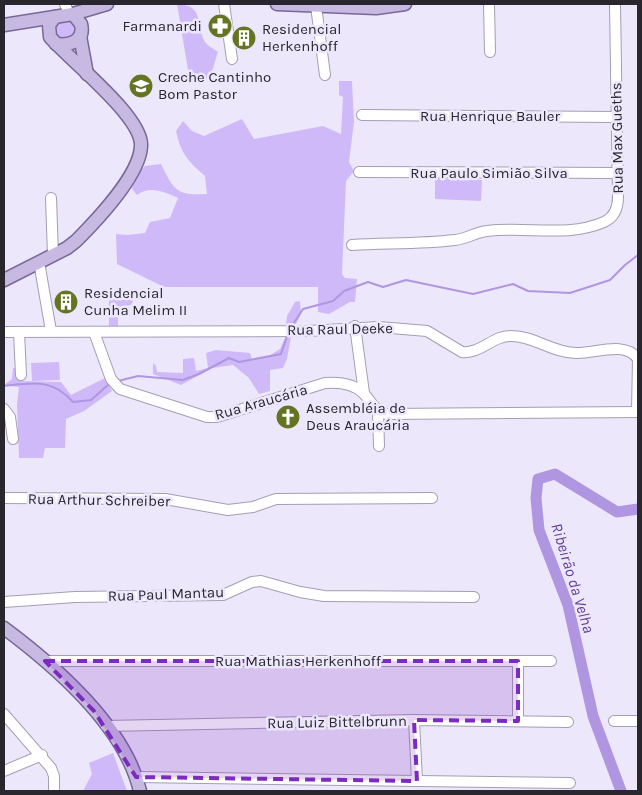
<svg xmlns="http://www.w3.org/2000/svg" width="642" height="795" font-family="Karla,sans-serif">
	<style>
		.green { fill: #cfb9f9 }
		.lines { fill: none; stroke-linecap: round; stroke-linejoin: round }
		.stream { stroke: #b096e1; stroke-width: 2 }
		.river { stroke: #b096e1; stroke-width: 11 }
		.minor-casing { stroke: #a49eb2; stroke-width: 12 }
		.major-casing { stroke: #786897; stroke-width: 15 }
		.minor { stroke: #fff; stroke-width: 10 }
		.major { stroke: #c8b9e3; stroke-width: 12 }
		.marked { fill: #7b2cbf; fill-opacity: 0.2; stroke: #7b2cbf; stroke-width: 4; stroke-dasharray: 10 6; stroke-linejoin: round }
		.labels { text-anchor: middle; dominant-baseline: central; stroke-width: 5; stroke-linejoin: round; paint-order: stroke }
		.poi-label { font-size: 15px; fill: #29262e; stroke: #ede7fc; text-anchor: start }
		.street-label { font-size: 15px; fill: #29262e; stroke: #ede7fc }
		.water-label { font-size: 16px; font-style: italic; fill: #623e96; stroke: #ede7fc }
	</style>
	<rect width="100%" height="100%" fill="#ede7fc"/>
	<!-- green -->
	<g class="green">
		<path d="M177,4C205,5 195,24 205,42C208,46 214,49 218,52C211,72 214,81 190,82Z"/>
		<circle cx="65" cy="29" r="11"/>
		<path d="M339,81H352L354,122L349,162L354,171L346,181L342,274L345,278L357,279L355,302H350L329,314L318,312V287H164L117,264L116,234L127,235L145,233L150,222L170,218L178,198C165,192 149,185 137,195L132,189L134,178L145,166L161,164C174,190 176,196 207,194L205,176C188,161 181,154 176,131L183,121L192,131L204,136L242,119L254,139L323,126L341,134L343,97L339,95Z"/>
		<polygon points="435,178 482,180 481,201 435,199"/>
		<polygon points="145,293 145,298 134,299 131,305 118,307 118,326 109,326 109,294"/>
		<polygon points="300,301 301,314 296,324 286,325 287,316 295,302"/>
		<polygon points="286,336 291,337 287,359 283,368 270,370 270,391 259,394 249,378 233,365 212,368 181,385 153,374 153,363 156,366 157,372 183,373 183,359 194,358 196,371 208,368 206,353 216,350 250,353 252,359 269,356 280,349"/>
		<polygon points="59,362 60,380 32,381 31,363"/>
		<polygon points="13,368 16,368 20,381 61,382 71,395 105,378 112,391 84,411 66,419 65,448 45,448 43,458 19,458 17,405 19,387 4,385 12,379"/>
		<polygon points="113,753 127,791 83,791 92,774 89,763"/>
	</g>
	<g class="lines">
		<!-- stream -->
		<g class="stream">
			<polyline points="292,326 303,309 333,301 344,291 368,282 383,287 406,280 473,294 513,284 528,291 570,293 610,280 625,265 638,255"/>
			<polyline points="118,381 138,376 183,380 199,374 229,358 239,362 281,354 287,336"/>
			<path d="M4,386C33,383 52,378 73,402L91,400L109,384"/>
		</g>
		<!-- river -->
		<polyline class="river" points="621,791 593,716 568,605 539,530 536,498 538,479 555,474 617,512 638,509"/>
		<defs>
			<g id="minor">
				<polyline points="65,4 69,14"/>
				<polyline points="224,4 232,59"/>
				<polyline points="489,4 490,52"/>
				<polyline points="316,6 325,75"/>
				<polyline points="362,115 618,117"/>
				<polyline points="359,172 618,173"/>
				<polyline points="51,198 53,255"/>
				<path d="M352,245C386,243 421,244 455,240C466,239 476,232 487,231C526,226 567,238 604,222C615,217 618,208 618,197L615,4"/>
				<polyline points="39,262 51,331"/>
				<polyline points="355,326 364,393"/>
				<path d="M4,332L308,331L379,327L427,331L462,352C481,354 493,335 512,336C534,336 553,353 576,353C594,354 625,340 638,359L637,412"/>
				<polyline points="19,332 21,375"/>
				<path d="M94,332L111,379L120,389L207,417H217L325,383C338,382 353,383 363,393C372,401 373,410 386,414L638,412"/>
				<polyline points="4,409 10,417 13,439"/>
				<polyline points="378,412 379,446"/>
				<polyline points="4,498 165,499 228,510 253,507 276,499 432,498"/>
				<polyline points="4,602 75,597 223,595 252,582 261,581 300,592 324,596 474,597"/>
				<polyline points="45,661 551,661"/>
				<polyline points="4,714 51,768 54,776 54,791"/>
				<polyline points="414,720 417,781"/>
				<polyline points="518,721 518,661"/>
				<polyline points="614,721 638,721"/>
				<polyline points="106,726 414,720 568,722"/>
				<polyline points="4,771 42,755"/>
				<polyline points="136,777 570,783"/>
			</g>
			<g id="major">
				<polyline points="277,4 376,8 405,4"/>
				<polyline points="4,25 73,14 107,4"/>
				<polyline points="80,36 87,74"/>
				<path d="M56,44C70,46 85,41 81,24L73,14"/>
				<path d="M4,280L67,248L76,241C96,221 142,173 141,144C140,115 71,61 50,37L49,25L55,17"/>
				<path d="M4,628C55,666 125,727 140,791"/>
			</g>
		</defs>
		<!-- minor casing -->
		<use href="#minor" class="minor-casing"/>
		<!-- major casing -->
		<use href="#major" class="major-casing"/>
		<!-- minor -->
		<use href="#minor" class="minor"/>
		<!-- major -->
		<use href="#major" class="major"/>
	</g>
	<!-- marked area -->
	<path class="marked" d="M45,661H518V721L414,720L417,781L136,777L94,711Z"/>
	<!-- icons -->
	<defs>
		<symbol id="pharmacy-disc" viewBox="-11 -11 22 22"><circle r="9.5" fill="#647422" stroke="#ede7fc"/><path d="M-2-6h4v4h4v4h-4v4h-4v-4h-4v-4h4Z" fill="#fff"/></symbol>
		<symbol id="building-disc" viewBox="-11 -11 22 22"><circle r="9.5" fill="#647422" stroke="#ede7fc"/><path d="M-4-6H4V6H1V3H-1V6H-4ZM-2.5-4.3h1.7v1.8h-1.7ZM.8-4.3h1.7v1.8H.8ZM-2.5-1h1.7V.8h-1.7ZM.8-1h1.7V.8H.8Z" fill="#fff"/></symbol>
		<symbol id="school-disc" viewBox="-11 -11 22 22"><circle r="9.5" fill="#647422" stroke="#ede7fc"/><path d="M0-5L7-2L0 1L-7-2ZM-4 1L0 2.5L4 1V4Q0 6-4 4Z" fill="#fff"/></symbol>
		<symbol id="church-disc" viewBox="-11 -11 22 22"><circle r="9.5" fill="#647422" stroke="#ede7fc"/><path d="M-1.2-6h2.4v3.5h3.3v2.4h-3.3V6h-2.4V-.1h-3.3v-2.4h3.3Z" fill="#fff"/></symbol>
	</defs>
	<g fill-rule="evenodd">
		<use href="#pharmacy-disc" x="206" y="12" width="28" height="28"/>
		<use href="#building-disc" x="230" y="24" width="28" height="28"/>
		<use href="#school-disc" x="127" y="72" width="28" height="28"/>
		<use href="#building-disc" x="52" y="288" width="28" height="28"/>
		<use href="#church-disc" x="274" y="403" width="28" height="28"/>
	</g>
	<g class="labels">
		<!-- poi labels -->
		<g class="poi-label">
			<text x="202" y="26" text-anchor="end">Farmanardi</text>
			<text x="262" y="29">Residencial<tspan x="262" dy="17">Herkenhoff</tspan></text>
			<text x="158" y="77">Creche Cantinho<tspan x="158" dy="17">Bom Pastor</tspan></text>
			<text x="84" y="293">Residencial<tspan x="84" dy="17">Cunha Melim II</tspan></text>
			<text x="306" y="408">Assembléia de<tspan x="306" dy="17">Deus Araucária</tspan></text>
		</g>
		<!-- street labels -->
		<g class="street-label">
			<text x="490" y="116">Rua Henrique Bauler</text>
			<text transform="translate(617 138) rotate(-91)">Rua Max Gueths</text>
			<text x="489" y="173">Rua Paulo Simião Silva</text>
			<text transform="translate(340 329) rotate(-1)">Rua Raul Deeke</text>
			<text transform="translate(261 402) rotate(-16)">Rua Araucária</text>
			<text transform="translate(99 500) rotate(1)">Rua Arthur Schreiber</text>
			<text transform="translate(166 594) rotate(-2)">Rua Paul Mantau</text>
			<text x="298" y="661">Rua Mathias Herkenhoff</text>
			<text transform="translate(337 722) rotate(-1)">Rua Luiz Bittelbrunn</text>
		</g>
		<!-- water labels -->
		<g class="water-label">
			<text transform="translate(573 578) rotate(73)">Ribeirão da Velha</text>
		</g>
	</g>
	<!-- border -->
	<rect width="642" height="795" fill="none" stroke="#29262e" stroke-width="10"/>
</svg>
